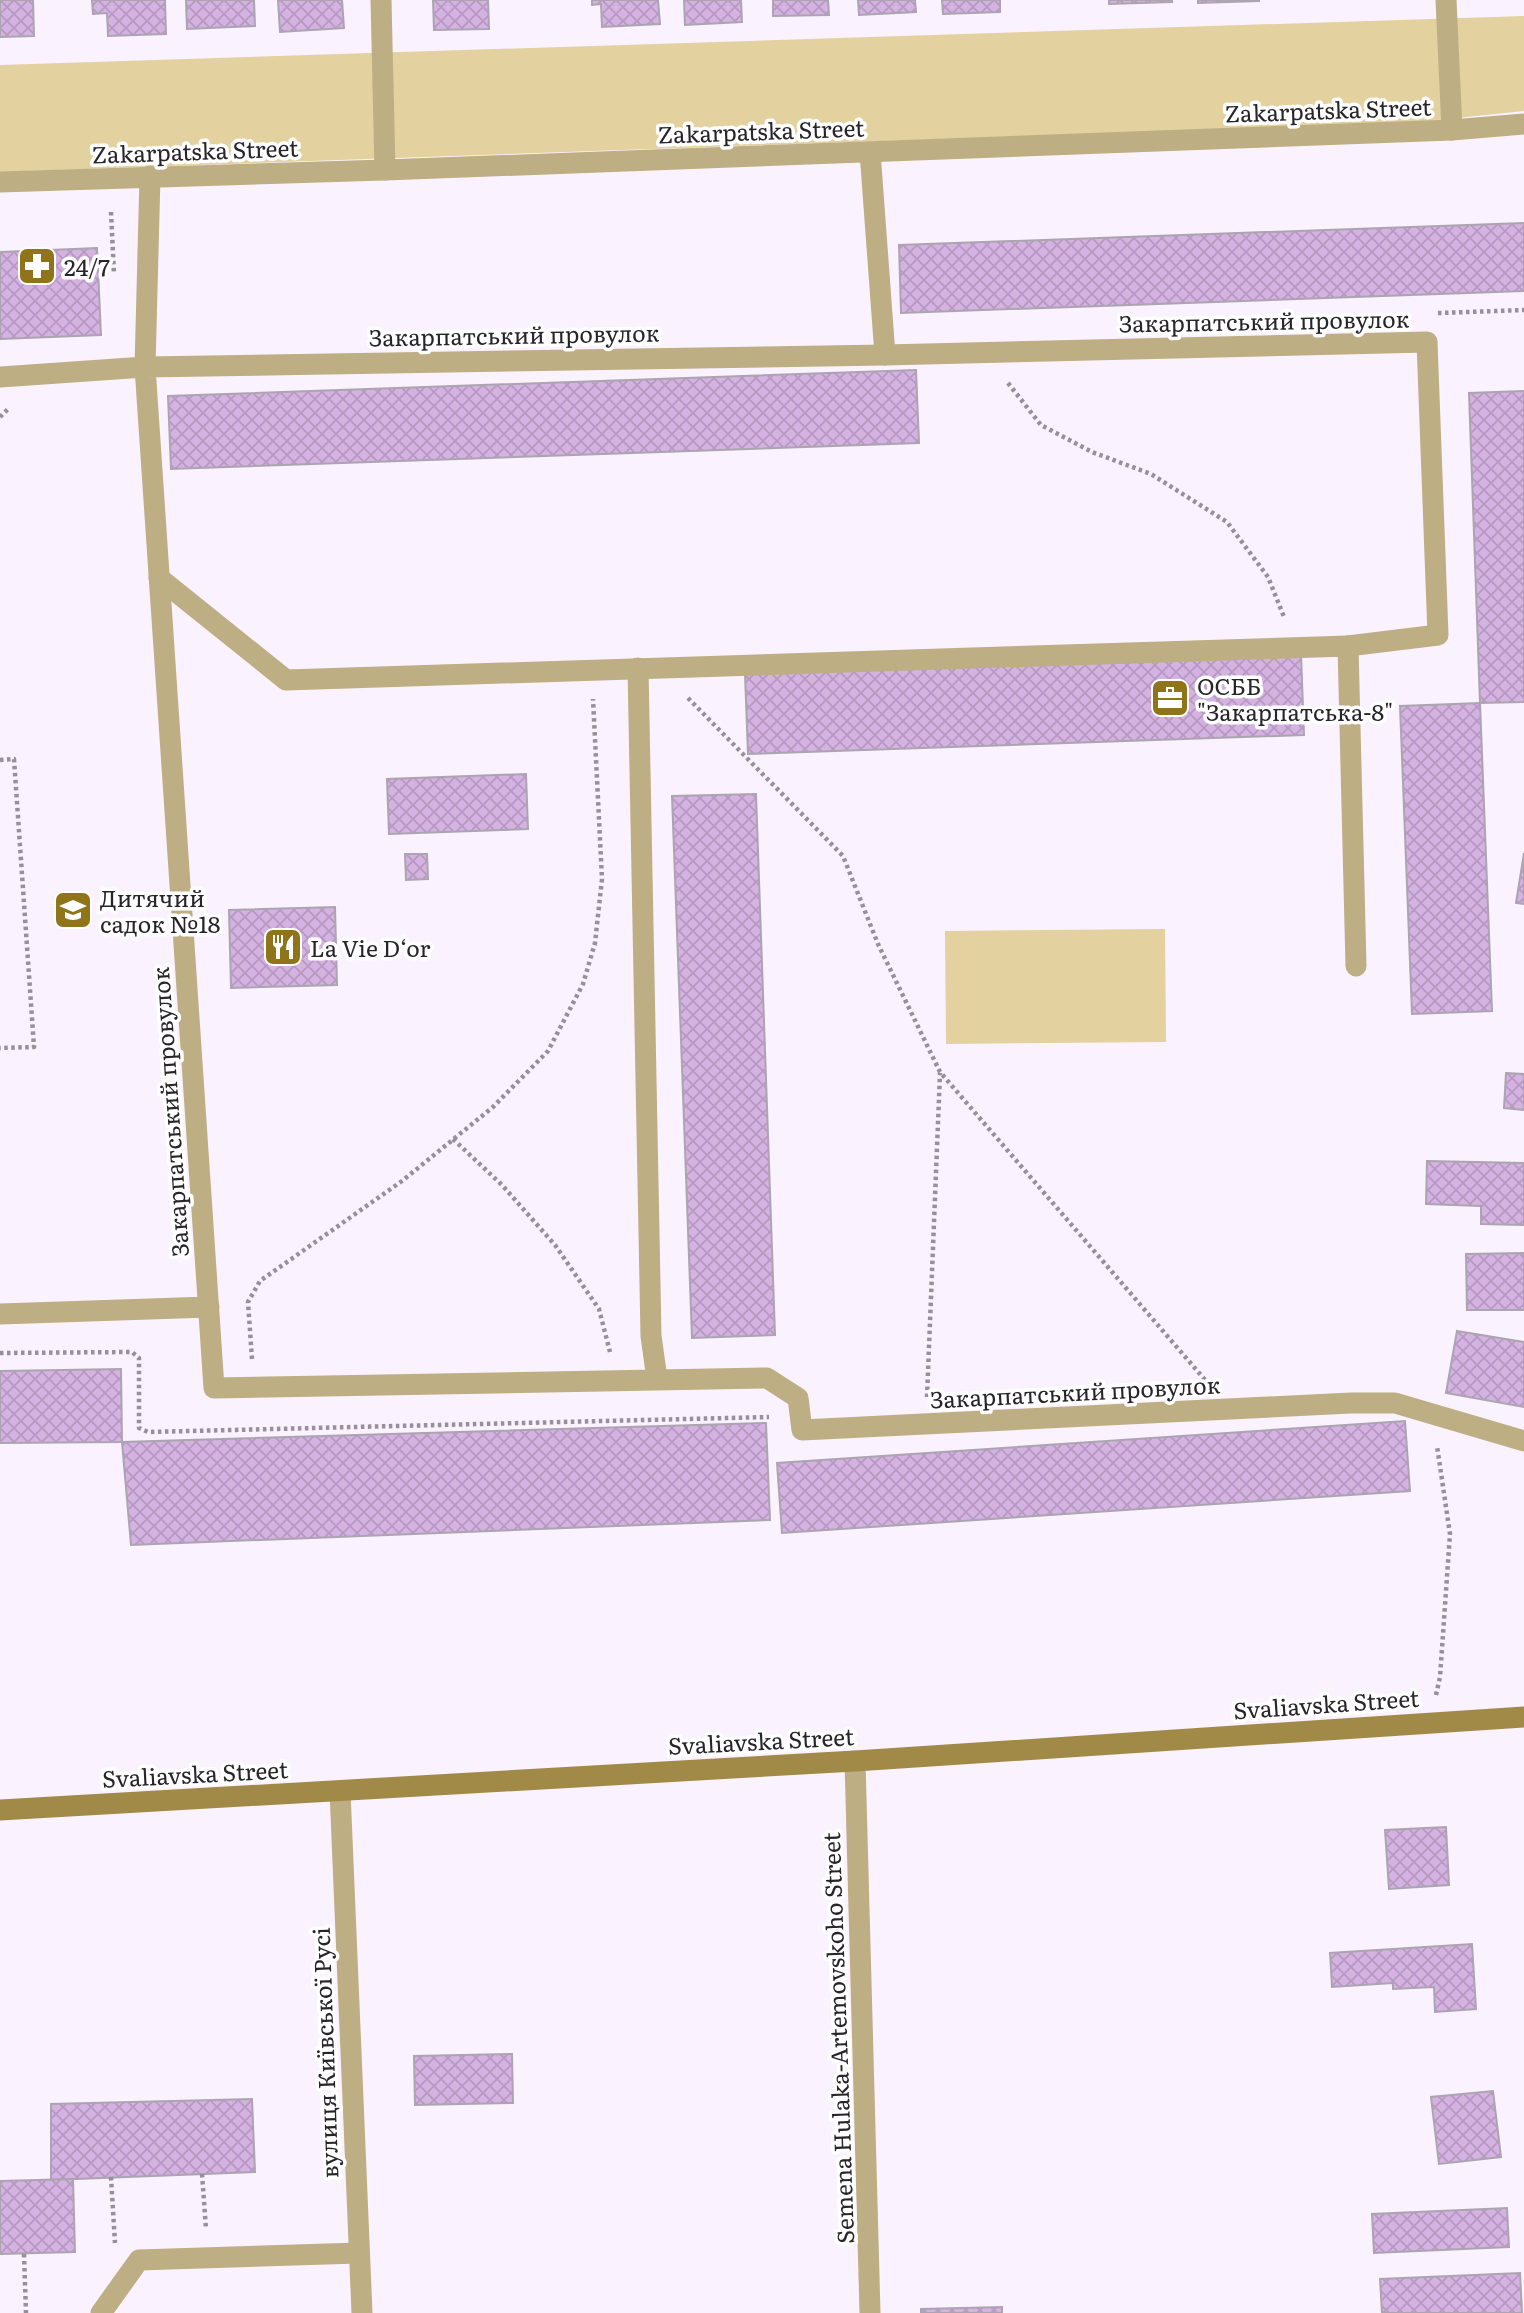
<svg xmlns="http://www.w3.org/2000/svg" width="1524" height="2313" font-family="Literata,serif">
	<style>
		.green { fill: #e3d19f }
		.building { fill: url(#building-cross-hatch); stroke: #aca4b0; stroke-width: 2 }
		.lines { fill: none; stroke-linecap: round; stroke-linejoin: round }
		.path { stroke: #969099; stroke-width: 4.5; stroke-dasharray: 3.5 3.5; stroke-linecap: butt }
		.lane { stroke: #bdae83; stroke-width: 21 }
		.street { stroke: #bdae83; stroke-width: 21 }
		.secondary { stroke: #a18a47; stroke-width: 21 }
		.labels { text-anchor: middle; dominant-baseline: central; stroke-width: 7; stroke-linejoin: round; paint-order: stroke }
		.street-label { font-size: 23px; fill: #28252a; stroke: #fff }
		.poi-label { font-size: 23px; fill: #28252a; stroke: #fff; text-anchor: start }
	</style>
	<defs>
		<pattern id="building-cross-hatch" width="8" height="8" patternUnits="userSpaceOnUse" patternTransform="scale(1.75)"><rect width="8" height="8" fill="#d4b2e1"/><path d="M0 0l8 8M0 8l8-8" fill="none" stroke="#b699c1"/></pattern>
	</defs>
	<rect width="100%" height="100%" fill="#fbf2ff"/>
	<!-- green -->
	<g class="green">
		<polygon points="1524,16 1524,111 1419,122 0,172 0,65"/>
		<polygon points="1165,929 1166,1042 946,1044 945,931"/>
	</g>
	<!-- building -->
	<g class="building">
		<polygon points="0,0 33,0 34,36 0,37"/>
		<polygon points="92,0 165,0 166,34 108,36 107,13 93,14"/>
		<polygon points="186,0 254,0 255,26 187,29"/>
		<polygon points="278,0 342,0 344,28 280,32"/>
		<polygon points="433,0 488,0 489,29 434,30"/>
		<polygon points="592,0 658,0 660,24 602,27 601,4 592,5"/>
		<polygon points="684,0 741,0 742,22 685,25"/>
		<polygon points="773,0 828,0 829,15 773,16"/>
		<polygon points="858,0 915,0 916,12 859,15"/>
		<polygon points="942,0 1000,0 1000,12 943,14"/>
		<polygon points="1109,0 1172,0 1172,2 1109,4"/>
		<polygon points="1198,0 1259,0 1259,1 1198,3"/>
		<polygon points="1524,223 1524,291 901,313 899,245"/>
		<polygon points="97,248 101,335 0,339 0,252"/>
		<polygon points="916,370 919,443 171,469 168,396"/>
		<polygon points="1524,391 1524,702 1480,703 1469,393"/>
		<polygon points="1301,654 1304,735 748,754 745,674"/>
		<polygon points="1480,703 1492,1011 1412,1014 1400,706"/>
		<polygon points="526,774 528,829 389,834 387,779"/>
		<polygon points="756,794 775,1335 692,1338 672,796"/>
		<polygon points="1524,853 1524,904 1516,903"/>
		<polygon points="405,854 427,854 428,879 406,880"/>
		<polygon points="335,907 337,985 231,988 229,910"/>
		<polygon points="1506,1073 1524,1074 1524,1110 1504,1108"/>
		<polygon points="1427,1161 1524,1163 1524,1225 1481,1224 1481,1206 1426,1204"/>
		<polygon points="1524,1253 1524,1310 1467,1310 1466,1254"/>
		<polygon points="1457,1331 1524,1342 1524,1407 1446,1393"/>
		<polygon points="121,1369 122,1442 0,1443 0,1371"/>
		<polygon points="1405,1421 1410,1491 782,1533 777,1463"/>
		<polygon points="766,1423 770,1520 131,1545 122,1442"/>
		<polygon points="1446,1827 1449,1885 1389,1889 1385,1830"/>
		<polygon points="1472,1944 1476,2009 1435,2012 1434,1987 1393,1989 1393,1983 1332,1987 1330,1953"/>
		<polygon points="512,2054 513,2103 415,2105 414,2056"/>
		<polygon points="1493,2091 1501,2157 1439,2164 1431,2097"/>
		<polygon points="252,2099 255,2172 51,2180 51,2104"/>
		<polygon points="73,2179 75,2252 0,2254 0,2181"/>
		<polygon points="1507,2208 1509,2247 1374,2253 1372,2214"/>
		<polygon points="1520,2273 1522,2313 1382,2313 1380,2279"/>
		<polygon points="1002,2307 1002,2313 921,2313 921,2309"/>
	</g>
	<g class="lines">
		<!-- path -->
		<g class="path">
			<polyline points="111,212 114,274"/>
			<polyline points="1438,313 1524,310"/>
			<polyline points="1008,383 1041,425 1092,452 1151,474 1227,522 1268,577 1284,617"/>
			<polyline points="0,417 9,408"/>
			<polyline points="688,698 843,856 878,944 940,1072 1206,1381"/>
			<polyline points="0,760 14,759 34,1047 0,1048"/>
			<polyline points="453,1139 502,1185 555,1245 599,1309 610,1352"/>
			<polyline points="0,1353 132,1352 139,1358 139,1428 148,1432 769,1417"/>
			<polyline points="252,1359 248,1302 260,1281 402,1181 493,1107 548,1051 583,984 595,943 602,879 593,699"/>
			<polyline points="927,1397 940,1073"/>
			<polyline points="1436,1695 1440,1677 1450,1534 1437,1446"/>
			<polyline points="202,2174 206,2229"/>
			<polyline points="111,2177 115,2243"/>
			<polyline points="24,2254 26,2313"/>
		</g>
		<!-- lane -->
		<polyline class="lane" points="101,2313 139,2260 359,2253"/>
		<!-- street -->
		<g class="street">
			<polyline points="381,0 385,170"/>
			<polyline points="1446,0 1452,130"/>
			<polyline points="870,152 885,355 145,367 214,1388 767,1378 798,1398 802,1430 1351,1403 1395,1403 1524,1441"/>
			<polyline points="0,182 385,170 1452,130 1524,124"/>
			<polyline points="885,355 1427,342 1438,635 1348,646"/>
			<polyline points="0,377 145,367 150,176"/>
			<polyline points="159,578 286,680 1348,646 1356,966"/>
			<polyline points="638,668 651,1336 657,1379"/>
			<polyline points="0,1314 209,1307"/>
			<polyline points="855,1761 870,2313"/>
			<polyline points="340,1791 362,2313"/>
		</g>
		<!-- secondary -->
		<polyline class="secondary" points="0,1810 855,1761 1524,1717"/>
	</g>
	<!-- icons -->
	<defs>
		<symbol id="pharmacy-square" viewBox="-11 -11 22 22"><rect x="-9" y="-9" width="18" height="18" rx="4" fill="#90741a" stroke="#fff"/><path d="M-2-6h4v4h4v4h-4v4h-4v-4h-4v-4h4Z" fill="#fff"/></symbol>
		<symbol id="office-square" viewBox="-11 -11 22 22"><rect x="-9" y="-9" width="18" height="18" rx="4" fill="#90741a" stroke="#fff"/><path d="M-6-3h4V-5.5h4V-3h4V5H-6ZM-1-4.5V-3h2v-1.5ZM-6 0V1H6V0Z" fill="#fff"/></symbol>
		<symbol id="school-square" viewBox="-11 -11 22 22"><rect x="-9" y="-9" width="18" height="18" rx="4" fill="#90741a" stroke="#fff"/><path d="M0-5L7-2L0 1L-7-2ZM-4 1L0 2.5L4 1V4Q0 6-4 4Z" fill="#fff"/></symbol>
		<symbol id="restaurant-square" viewBox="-11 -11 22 22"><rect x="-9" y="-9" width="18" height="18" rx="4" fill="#90741a" stroke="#fff"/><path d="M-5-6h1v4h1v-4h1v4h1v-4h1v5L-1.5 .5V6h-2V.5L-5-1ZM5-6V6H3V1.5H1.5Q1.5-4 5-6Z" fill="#fff"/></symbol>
	</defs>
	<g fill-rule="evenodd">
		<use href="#pharmacy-square" x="15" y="244" width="44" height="44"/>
		<use href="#office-square" x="1148" y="676" width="44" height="44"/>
		<use href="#school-square" x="51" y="888" width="44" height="44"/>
		<use href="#restaurant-square" x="261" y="925" width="44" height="44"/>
	</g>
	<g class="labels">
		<!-- street labels -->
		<g class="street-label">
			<text transform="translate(1328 109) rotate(-2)">Zakarpatska Street</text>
			<text transform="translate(761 130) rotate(-2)">Zakarpatska Street</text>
			<text transform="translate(195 150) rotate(-2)">Zakarpatska Street</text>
			<text transform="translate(1264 320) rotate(-1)">Закарпатський провулок</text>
			<text transform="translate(514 334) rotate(-1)">Закарпатський провулок</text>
			<text transform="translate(169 1112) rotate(-94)">Закарпатський провулок</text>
			<text transform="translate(1075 1391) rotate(-3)">Закарпатський провулок</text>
			<text transform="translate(1326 1703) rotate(-4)">Svaliavska Street</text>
			<text transform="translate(761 1740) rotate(-3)">Svaliavska Street</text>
			<text transform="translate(195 1773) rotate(-3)">Svaliavska Street</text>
			<text transform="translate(837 2038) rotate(-92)">Semena Hulaka-Artemovskoho Street</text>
			<text transform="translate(324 2053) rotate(-92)">вулиця Київської Русі</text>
		</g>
		<!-- poi labels -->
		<g class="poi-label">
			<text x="64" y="266">24/7</text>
			<text x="1197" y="685">ОСББ<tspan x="1197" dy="26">"Закарпатська-8"</tspan></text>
			<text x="100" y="897">Дитячий<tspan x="100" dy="26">садок №18</tspan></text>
			<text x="310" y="947">La Vie D‘or</text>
		</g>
	</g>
</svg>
